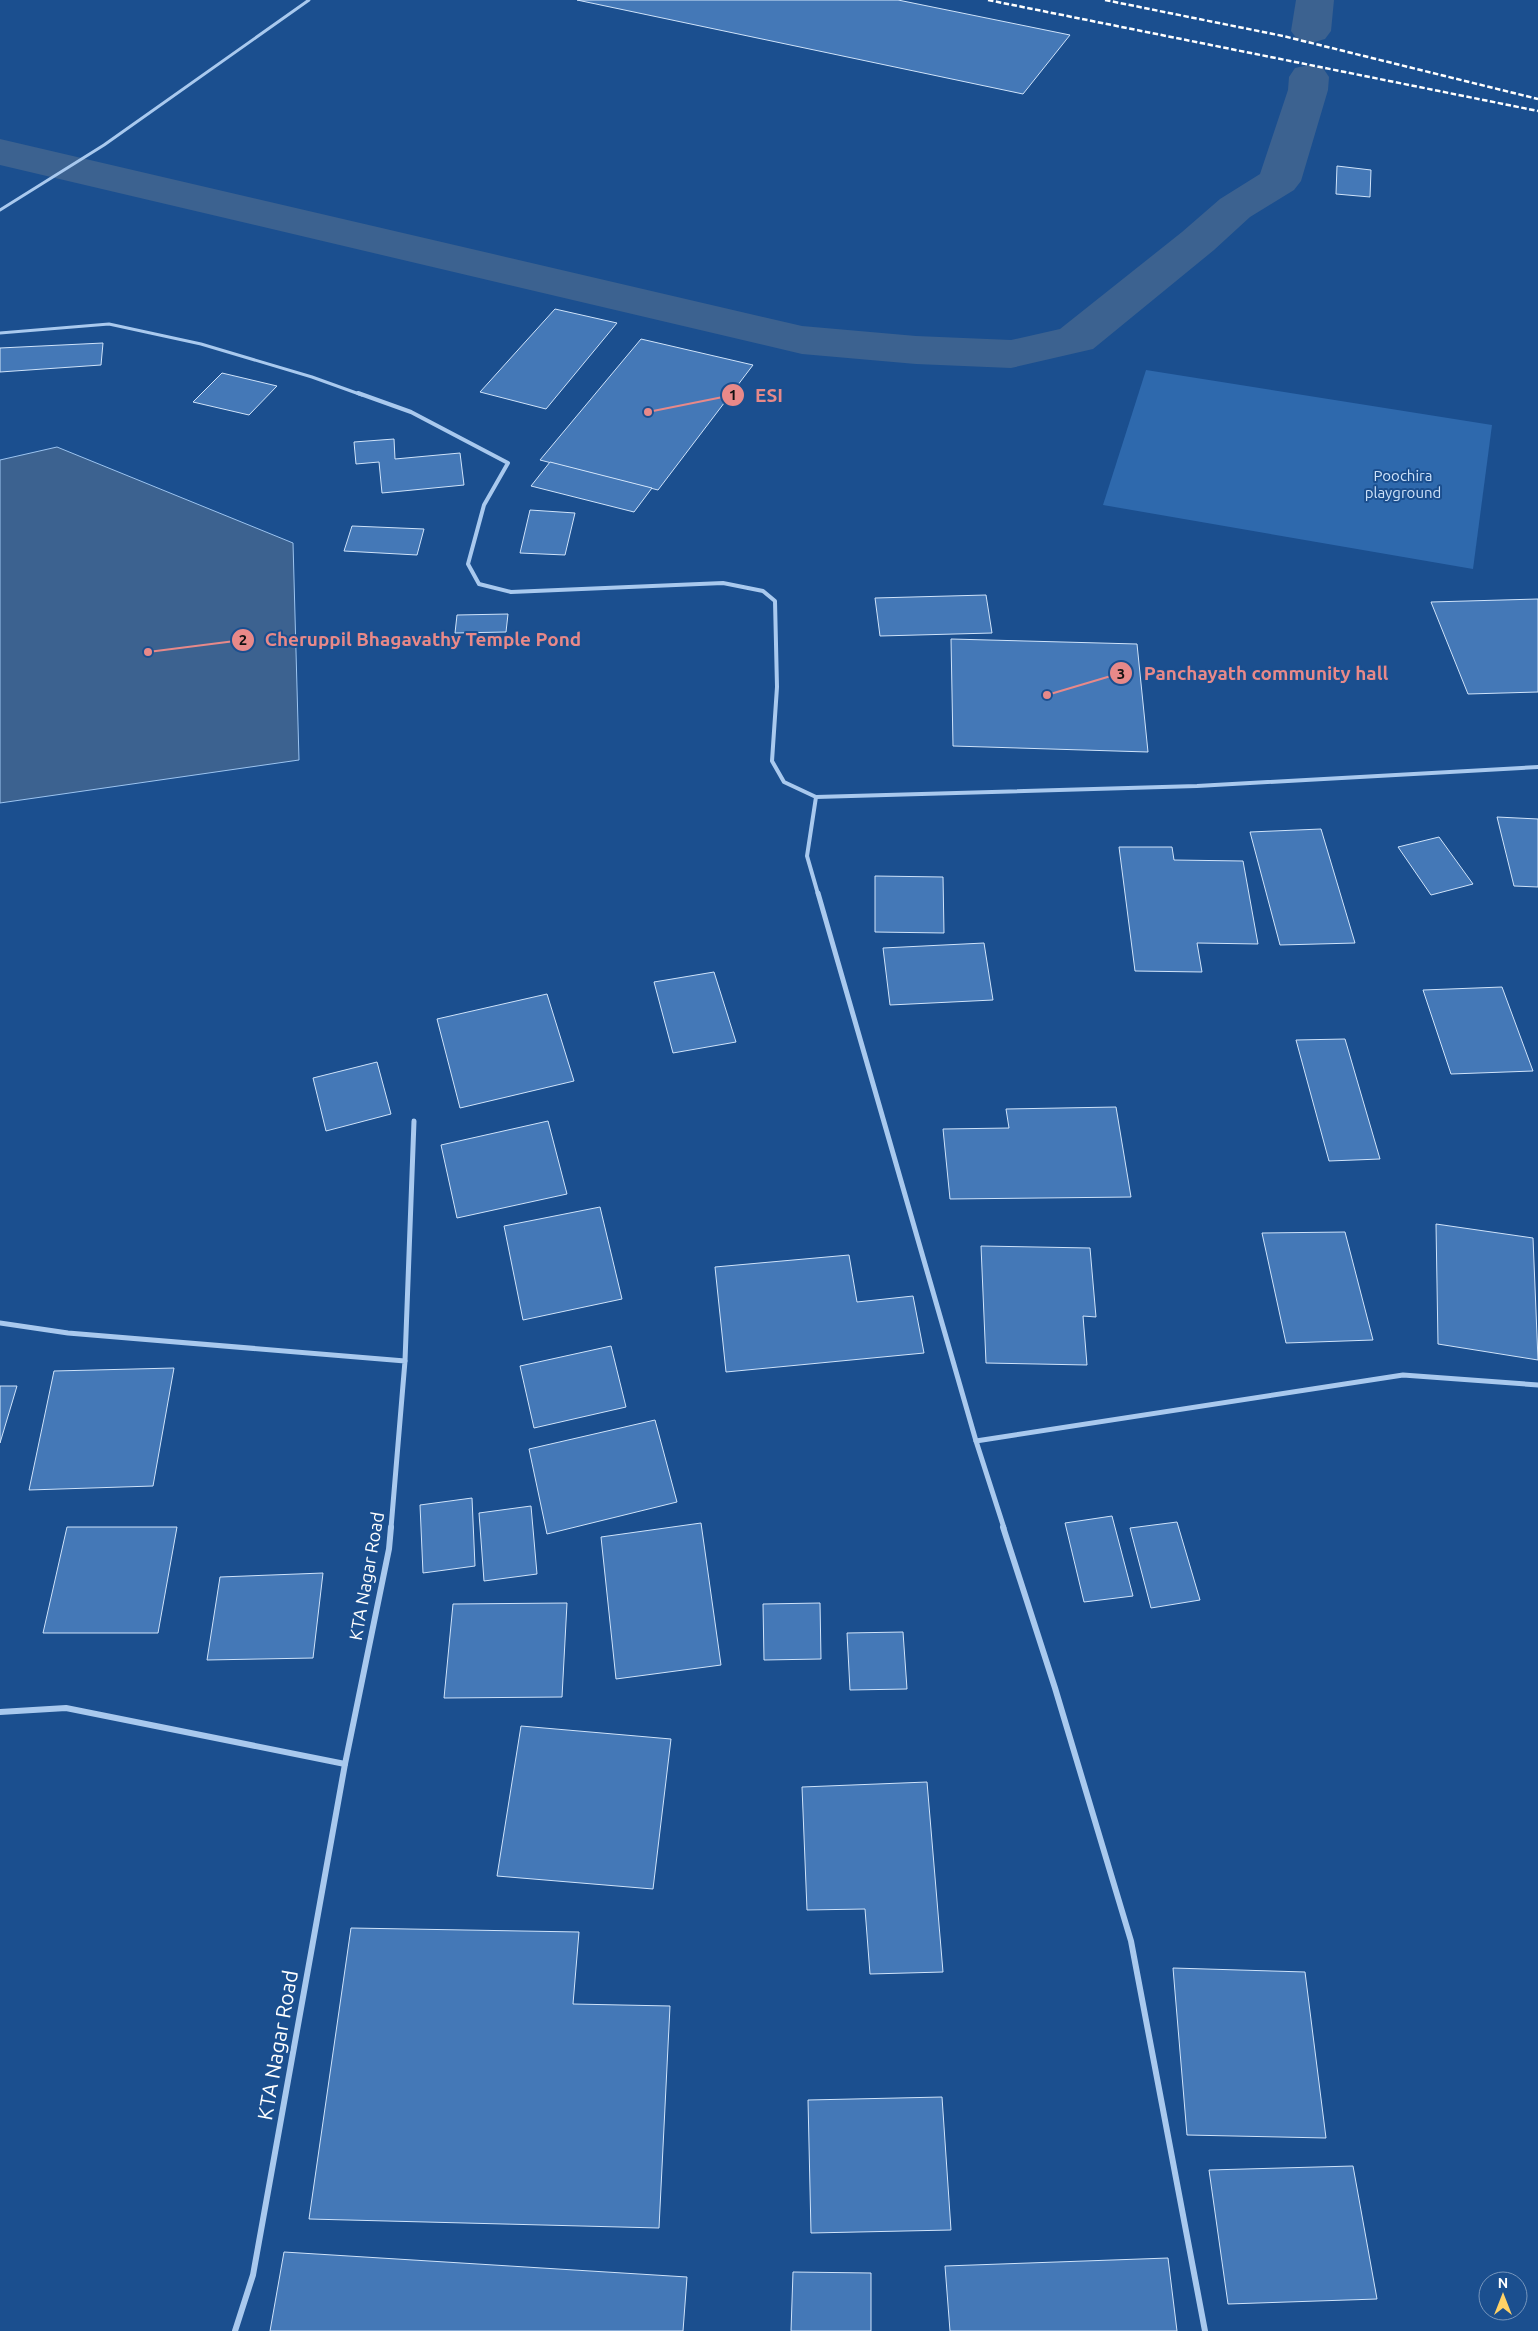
<svg xmlns="http://www.w3.org/2000/svg" width="1538" height="2331" font-family="Ubuntu,sans-serif">
	<style>
		.green { fill: #2e69ad }
		.water { fill: #3c6290; stroke: #9cc4f0 }
		.lines { fill: none; stroke-linecap: round; stroke-linejoin: round }
		.canal { fill: #3c6290; fill-rule: evenodd }
		.building { fill: #4478b7; stroke: #cfe3fa }
		.minor-far3 { stroke: #a9c9ee; stroke-width: 3 }
		.minor-far2 { stroke: #a9c9ee; stroke-width: 4 }
		.minor-far1 { stroke: #a9c9ee; stroke-width: 5 }
		.minor { stroke: #a9c9ee; stroke-width: 6 }
		.rail { stroke: #fff; stroke-width: 2.5; stroke-dasharray: 5.5 2.5; stroke-linecap: butt }
		.labels { text-anchor: middle; dominant-baseline: central; stroke-width: 4; stroke-linejoin: round; paint-order: stroke }
		.far-park-label { font-size: 15px; fill: #cfe3fa; stroke: #1b4f8f }
		.street-label { font-size: 18px; fill: #fff; stroke: #1b4f8f }
		.near-street-label { font-size: 21px; fill: #fff; stroke: #1b4f8f }
		.leader { fill: none; stroke: #e88989; stroke-width: 2 }
		.callout-dot { fill: #e88989; stroke: #1b4f8f; stroke-width: 2 }
		.mark-label { font-size: 15px; text-anchor: middle; font-weight: bold; fill: #111 }
		.callout-label { font-size: 19px; text-anchor: middle; font-weight: bold; fill: #e88989; stroke: #1b4f8f; stroke-width: 4; stroke-linejoin: round; paint-order: stroke }
	</style>
	<rect width="100%" height="100%" fill="#1b4f8f"/>
	<!-- green -->
	<polygon class="green" points="1146,370 1492,425 1473,569 1103,505"/>
	<!-- water -->
	<polygon class="water" points="57,447 293,543 299,760 0,803 0,460"/>
	<g class="lines">
		<!-- canal -->
		<g class="canal">
			<polygon points="1296,0 1334,0 1331,31 1325,39 1311,43 1297,39 1291,31"/>
			<polygon points="1309,65 1323,68 1329,77 1328,90 1301,181 1294,190 1250,217 1214,250 1093,349 1011,368 916,364 802,354 0,165 0,139 802,326 916,336 1011,340 1060,329 1182,232 1220,199 1260,174 1288,90 1289,77 1295,68"/>
		</g>
	</g>
	<!-- building -->
	<g class="building">
		<polygon points="577,0 898,0 1070,35 1023,94"/>
		<polygon points="1337,166 1371,170 1370,197 1336,194"/>
		<polygon points="555,309 617,323 546,409 480,392"/>
		<polygon points="641,339 753,365 658,490 540,460"/>
		<polygon points="103,343 101,365 0,372 0,348"/>
		<polygon points="222,373 277,386 249,415 193,402"/>
		<polygon points="394,439 395,459 460,453 464,485 382,493 379,462 356,464 354,442"/>
		<polygon points="550,462 652,488 634,512 531,486"/>
		<polygon points="530,510 575,513 565,555 520,553"/>
		<polygon points="352,526 424,529 417,555 344,551"/>
		<polygon points="986,595 992,633 880,636 875,598"/>
		<polygon points="1538,599 1538,692 1468,694 1431,602"/>
		<polygon points="508,614 506,632 455,633 457,615"/>
		<polygon points="951,639 1137,644 1148,752 953,746"/>
		<polygon points="1497,817 1538,819 1538,887 1514,886"/>
		<polygon points="1321,829 1355,943 1280,945 1250,832"/>
		<polygon points="1439,837 1473,884 1431,895 1398,847"/>
		<polygon points="1119,847 1172,847 1174,860 1243,861 1258,944 1197,943 1202,972 1135,971"/>
		<polygon points="875,876 943,877 944,933 875,932"/>
		<polygon points="984,943 993,1000 890,1005 883,948"/>
		<polygon points="714,972 736,1042 673,1053 654,982"/>
		<polygon points="1502,987 1533,1071 1451,1074 1423,990"/>
		<polygon points="547,994 574,1081 460,1108 437,1019"/>
		<polygon points="1345,1039 1380,1159 1329,1161 1296,1040"/>
		<polygon points="377,1062 391,1114 326,1131 313,1078"/>
		<polygon points="1116,1107 1131,1197 950,1199 943,1129 1009,1128 1006,1109"/>
		<polygon points="548,1121 567,1194 457,1218 441,1145"/>
		<polygon points="600,1207 622,1299 523,1320 504,1226"/>
		<polygon points="1436,1224 1533,1238 1538,1360 1438,1344"/>
		<polygon points="1345,1232 1373,1340 1286,1343 1262,1233"/>
		<polygon points="981,1246 1090,1248 1096,1317 1083,1316 1087,1365 986,1363"/>
		<polygon points="849,1255 857,1302 913,1296 924,1353 726,1372 715,1267"/>
		<polygon points="611,1346 626,1407 534,1428 520,1366"/>
		<polygon points="174,1368 153,1486 29,1490 54,1371"/>
		<polygon points="0,1386 17,1386 0,1443"/>
		<polygon points="655,1420 677,1502 547,1534 529,1449"/>
		<polygon points="472,1498 475,1566 423,1573 420,1505"/>
		<polygon points="531,1506 537,1574 484,1581 479,1513"/>
		<polygon points="1112,1516 1133,1596 1084,1602 1065,1523"/>
		<polygon points="1177,1522 1200,1600 1151,1608 1130,1528"/>
		<polygon points="701,1523 721,1665 616,1679 601,1537"/>
		<polygon points="67,1527 177,1527 158,1633 43,1633"/>
		<polygon points="323,1573 313,1658 207,1660 220,1577"/>
		<polygon points="567,1603 562,1697 444,1698 453,1604"/>
		<polygon points="820,1603 821,1659 764,1660 763,1604"/>
		<polygon points="903,1632 907,1689 850,1690 847,1633"/>
		<polygon points="521,1726 671,1739 653,1889 497,1876"/>
		<polygon points="927,1782 943,1972 870,1974 865,1909 807,1910 802,1787"/>
		<polygon points="351,1928 579,1932 573,2004 670,2006 659,2228 309,2219"/>
		<polygon points="1173,1968 1305,1972 1326,2138 1187,2135"/>
		<polygon points="942,2097 951,2230 811,2233 808,2100"/>
		<polygon points="1353,2166 1377,2299 1228,2304 1209,2170"/>
		<polygon points="284,2252 687,2277 683,2331 270,2331"/>
		<polygon points="1168,2258 1177,2331 950,2331 945,2266"/>
		<polygon points="793,2272 871,2273 871,2331 791,2331"/>
	</g>
	<g class="lines">
		<!-- minor-far3 -->
		<g class="minor-far3">
			<polyline points="0,210 104,145 309,0"/>
			<polyline points="0,333 109,324 201,344 312,377 362,395"/>
		</g>
		<!-- minor-far2 -->
		<g class="minor-far2">
			<polyline points="358,393 411,412 508,463 484,505 468,564 479,584 511,592 723,583 763,591 775,601 777,687 772,761 784,782 816,797 807,856 818,894"/>
			<polyline points="816,797 1197,786 1538,767"/>
		</g>
		<!-- minor-far1 -->
		<g class="minor-far1">
			<polyline points="818,893 976,1441 1004,1528"/>
			<polyline points="0,1323 68,1333 405,1361 391,1528"/>
			<polyline points="405,1361 414,1121"/>
			<polyline points="976,1441 1403,1375 1538,1385"/>
		</g>
		<!-- minor -->
		<g class="minor">
			<polyline points="1003,1527 1055,1688 1131,1941 1205,2331"/>
			<polyline points="0,1712 66,1708 345,1764"/>
			<polyline points="235,2331 253,2275 345,1764 389,1549 391,1527"/>
		</g>
		<!-- rail -->
		<g class="rail">
			<polyline points="988,0 1538,111"/>
			<polyline points="1105,0 1283,36 1538,99"/>
		</g>
	</g>
	<g class="labels">
		<!-- far-park labels -->
		<g class="far-park-label">
			<text x="1403" y="475">Poochira<tspan x="1403" dy="17">playground</tspan></text>
		</g>
		<!-- street labels -->
		<g class="street-label">
			<text transform="translate(366 1576) rotate(-80)">KTA Nagar Road</text>
		</g>
		<!-- near-street labels -->
		<g class="near-street-label">
			<text transform="translate(277 2045) rotate(-80)">KTA Nagar Road</text>
		</g>
	</g>
	<!-- callouts -->
	<path class="leader" d="M648 412L733 395M148 652L243 640M1047 695L1121 673"/>
	<g class="callout-dot">
		<circle cx="648" cy="412" r="5"/>
		<circle cx="148" cy="652" r="5"/>
		<circle cx="1047" cy="695" r="5"/>
		<circle cx="733" cy="395" r="12"/>
		<circle cx="243" cy="640" r="12"/>
		<circle cx="1121" cy="673" r="12"/>
	</g>
	<g class="mark-label">
		<text x="733" y="400">1</text>
		<text x="243" y="645">2</text>
		<text x="1121" y="679">3</text>
	</g>
	<g class="callout-label">
		<text x="769" y="402">ESI</text>
		<text x="423" y="646">Cheruppil Bhagavathy Temple Pond</text>
		<text x="1266" y="680">Panchayath community hall</text>
	</g>
	<!-- north arrow -->
	<g transform="translate(1503 2296)"><circle r="24" fill="#1b4f8f" stroke="#7695bc"/>
	<path d="M0-4L9 19L0 12L-9 19Z" fill="#ffd166"/>
	<text y="-8" font-size="14" font-weight="bold" text-anchor="middle" fill="#ffffff">N</text>
	</g>
</svg>
